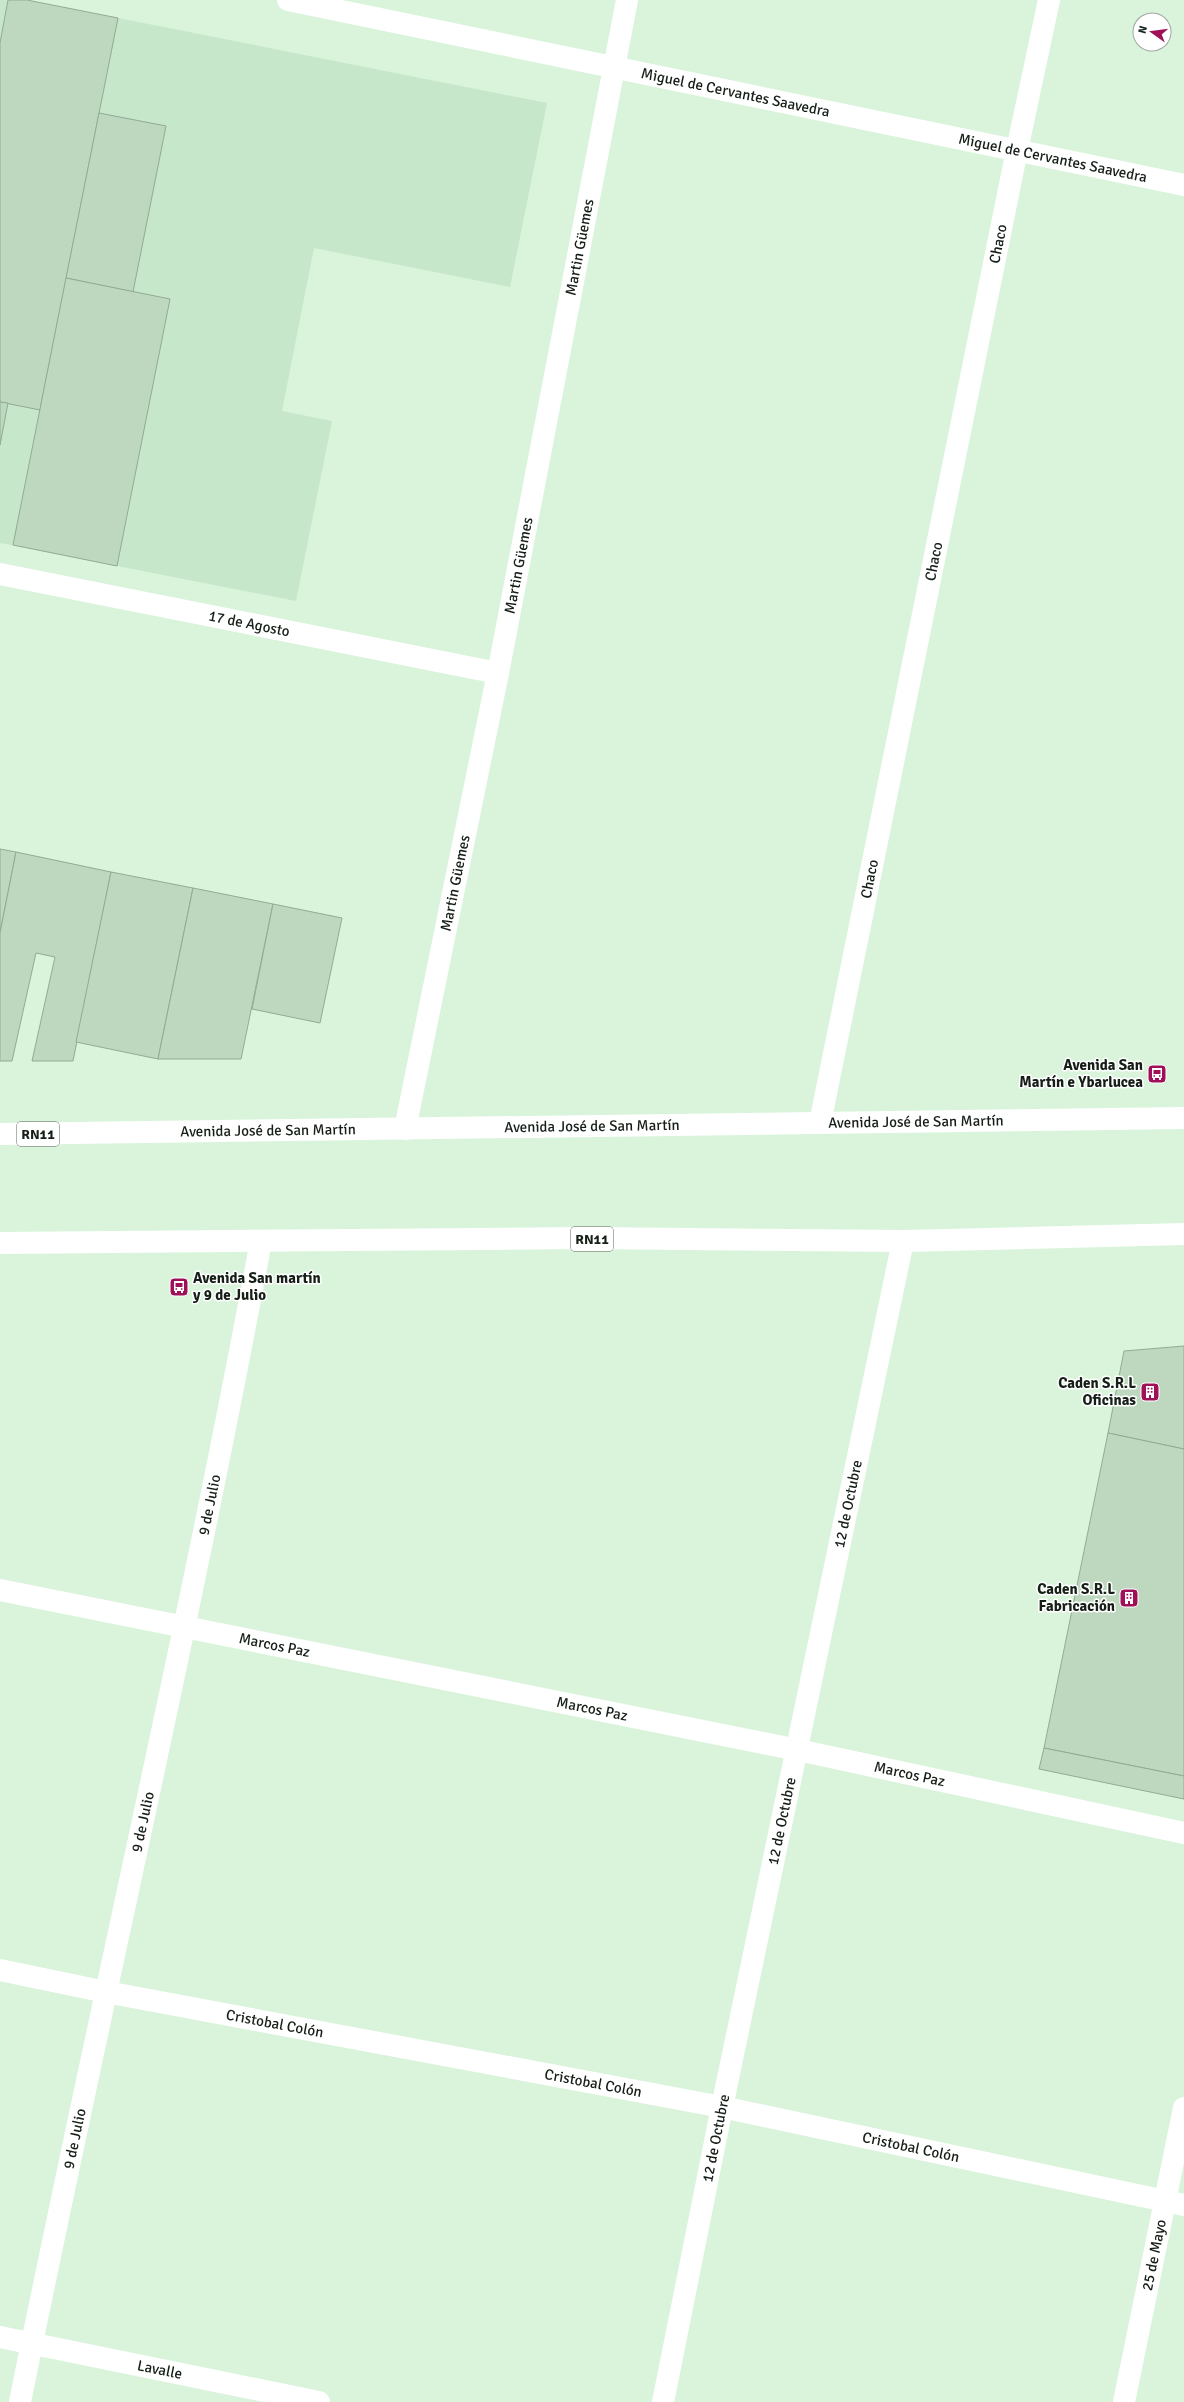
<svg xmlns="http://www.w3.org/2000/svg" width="1184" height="2402" font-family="Signika,sans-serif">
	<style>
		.built { fill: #c7e7ca }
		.building { fill: #bed8c0; stroke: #91aa94 }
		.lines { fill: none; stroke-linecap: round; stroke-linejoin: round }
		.minor { stroke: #fff; stroke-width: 22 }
		.major { stroke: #fff; stroke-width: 22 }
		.labels { text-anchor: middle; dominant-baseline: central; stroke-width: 3; stroke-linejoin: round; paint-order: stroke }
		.shield { fill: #fff; stroke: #5c625d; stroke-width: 1 }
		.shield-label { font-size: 14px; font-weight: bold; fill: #161f17 }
		.street-label { font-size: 15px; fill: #161f17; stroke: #fff }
		.poi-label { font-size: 15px; font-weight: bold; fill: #161f17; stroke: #fff; text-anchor: end }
	</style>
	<rect width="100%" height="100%" fill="#d9f4db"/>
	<!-- built -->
	<polygon class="built" points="0,0 27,0 547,103 510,287 314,248 282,411 332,421 296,601 0,543"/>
	<!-- building -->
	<g class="building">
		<polygon points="8,0 27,0 118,18 40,410 0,402 0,43"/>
		<polygon points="99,113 166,126 133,292 66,278"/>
		<polygon points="66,278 170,299 117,566 13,545"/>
		<polygon points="0,402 8,403 0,445"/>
		<polygon points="0,849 16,852 0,933"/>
		<polygon points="16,852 111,872 73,1061 32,1061 55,957 36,953 12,1061 0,1061 0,933"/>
		<polygon points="111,872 193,888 158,1059 76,1042"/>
		<polygon points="193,888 273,904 241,1059 158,1059"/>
		<polygon points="273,904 342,918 320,1023 252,1009"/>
		<polygon points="1184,1346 1184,1449 1108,1433 1124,1351"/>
		<polygon points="1108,1433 1184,1449 1184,1776 1044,1748"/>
		<polygon points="1044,1748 1184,1776 1184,1799 1039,1769"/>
	</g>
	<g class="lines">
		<!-- minor -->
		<g class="minor">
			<path id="s1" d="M288,0L1184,185"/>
			<path id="s2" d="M0,574L498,673"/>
			<path id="s3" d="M820,1123L1017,150L1049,0"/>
			<path id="s4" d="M405,1129L498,673L627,0"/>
			<path id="s5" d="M0,1590L798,1750L1184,1833"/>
			<path id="s6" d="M0,1970L106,1992L722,2107L1184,2205"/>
			<path id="s7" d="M0,2337L319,2402"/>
			<path id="s8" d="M20,2402C98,2014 189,1630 261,1241"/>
			<path id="s9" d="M663,2402L722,2107L903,1241"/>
			<path id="s10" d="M1124,2402L1184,2108"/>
		</g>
		<!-- major -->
		<g class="major">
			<path id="s11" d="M0,1134L1184,1118"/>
			<polyline points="0,1243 585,1238 903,1241 1184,1234"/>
		</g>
	</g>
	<!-- icons -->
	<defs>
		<symbol id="bus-square" viewBox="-11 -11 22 22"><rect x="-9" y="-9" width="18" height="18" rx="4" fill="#a01058" stroke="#fff"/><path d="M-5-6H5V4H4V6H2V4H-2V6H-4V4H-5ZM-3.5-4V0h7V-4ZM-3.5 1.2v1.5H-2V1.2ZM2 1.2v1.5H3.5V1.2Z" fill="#fff"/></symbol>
		<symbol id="building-square" viewBox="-11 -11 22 22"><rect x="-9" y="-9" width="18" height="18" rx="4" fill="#a01058" stroke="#fff"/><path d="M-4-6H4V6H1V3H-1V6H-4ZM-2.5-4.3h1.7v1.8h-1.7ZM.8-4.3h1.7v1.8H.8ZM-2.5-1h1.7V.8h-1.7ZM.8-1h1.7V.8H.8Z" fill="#fff"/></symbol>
	</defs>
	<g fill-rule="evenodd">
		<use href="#bus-square" x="1146" y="1063" width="22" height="22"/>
		<use href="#bus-square" x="168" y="1276" width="22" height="22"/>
		<use href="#building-square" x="1139" y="1381" width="22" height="22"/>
		<use href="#building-square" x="1118" y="1587" width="22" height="22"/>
	</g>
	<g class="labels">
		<!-- shield labels -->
		<g class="shield">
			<rect x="17" y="1122" width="42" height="24" rx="3"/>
			<rect x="571" y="1227" width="42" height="24" rx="3"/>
		</g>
		<g class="shield-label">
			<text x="38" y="1134">RN11</text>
			<text x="592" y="1239">RN11</text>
		</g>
		<!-- street labels -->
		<g class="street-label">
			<text stroke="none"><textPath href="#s1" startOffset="457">Miguel de Cervantes Saavedra</textPath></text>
			<text stroke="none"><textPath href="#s1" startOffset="781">Miguel de Cervantes Saavedra</textPath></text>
			<text stroke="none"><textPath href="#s3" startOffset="897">Chaco</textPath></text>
			<text stroke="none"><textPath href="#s4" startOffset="899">Martin Güemes</textPath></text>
			<text stroke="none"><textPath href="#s3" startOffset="573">Chaco</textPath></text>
			<text stroke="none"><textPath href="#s4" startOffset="575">Martin Güemes</textPath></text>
			<text stroke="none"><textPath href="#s2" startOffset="254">17 de Agosto</textPath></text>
			<text stroke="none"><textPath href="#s3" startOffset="249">Chaco</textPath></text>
			<text stroke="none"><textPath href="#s4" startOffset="251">Martin Güemes</textPath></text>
			<text stroke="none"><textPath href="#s11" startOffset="916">Avenida José de San Martín</textPath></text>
			<text stroke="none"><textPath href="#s11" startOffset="592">Avenida José de San Martín</textPath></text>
			<text stroke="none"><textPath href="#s11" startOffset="268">Avenida José de San Martín</textPath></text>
			<text stroke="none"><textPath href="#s9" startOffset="917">12 de Octubre</textPath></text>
			<text stroke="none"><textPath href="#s8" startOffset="917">9 de Julio</textPath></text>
			<text stroke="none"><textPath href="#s5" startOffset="280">Marcos Paz</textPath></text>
			<text stroke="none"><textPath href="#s5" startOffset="604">Marcos Paz</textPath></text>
			<text stroke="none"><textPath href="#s5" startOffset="928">Marcos Paz</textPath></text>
			<text stroke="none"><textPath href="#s9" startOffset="593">12 de Octubre</textPath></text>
			<text stroke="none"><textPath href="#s8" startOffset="593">9 de Julio</textPath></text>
			<text stroke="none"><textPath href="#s6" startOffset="280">Cristobal Colón</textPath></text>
			<text stroke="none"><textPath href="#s6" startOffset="604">Cristobal Colón</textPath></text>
			<text stroke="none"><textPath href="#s9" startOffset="269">12 de Octubre</textPath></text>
			<text stroke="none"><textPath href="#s8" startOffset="269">9 de Julio</textPath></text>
			<text stroke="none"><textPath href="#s6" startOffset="928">Cristobal Colón</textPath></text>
			<text stroke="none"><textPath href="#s10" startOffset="150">25 de Mayo</textPath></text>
			<text stroke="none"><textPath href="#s7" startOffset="163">Lavalle</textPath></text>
		</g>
		<!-- poi labels -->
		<g class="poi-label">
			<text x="1143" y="1065">Avenida San<tspan x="1143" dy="17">Martín e Ybarlucea</tspan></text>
			<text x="193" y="1278" text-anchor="start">Avenida San martín<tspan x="193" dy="17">y 9 de Julio</tspan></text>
			<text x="1136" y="1383">Caden S.R.L<tspan x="1136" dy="17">Oficinas</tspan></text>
			<text x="1115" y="1589">Caden S.R.L<tspan x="1115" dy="17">Fabricación</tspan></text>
		</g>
	</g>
	<!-- north arrow -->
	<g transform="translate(1152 32) rotate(284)"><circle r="19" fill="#ffffff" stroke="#a2a5a2"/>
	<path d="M0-3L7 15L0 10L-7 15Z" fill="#a01058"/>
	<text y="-6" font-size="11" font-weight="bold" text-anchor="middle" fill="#161f17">N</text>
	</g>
</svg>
